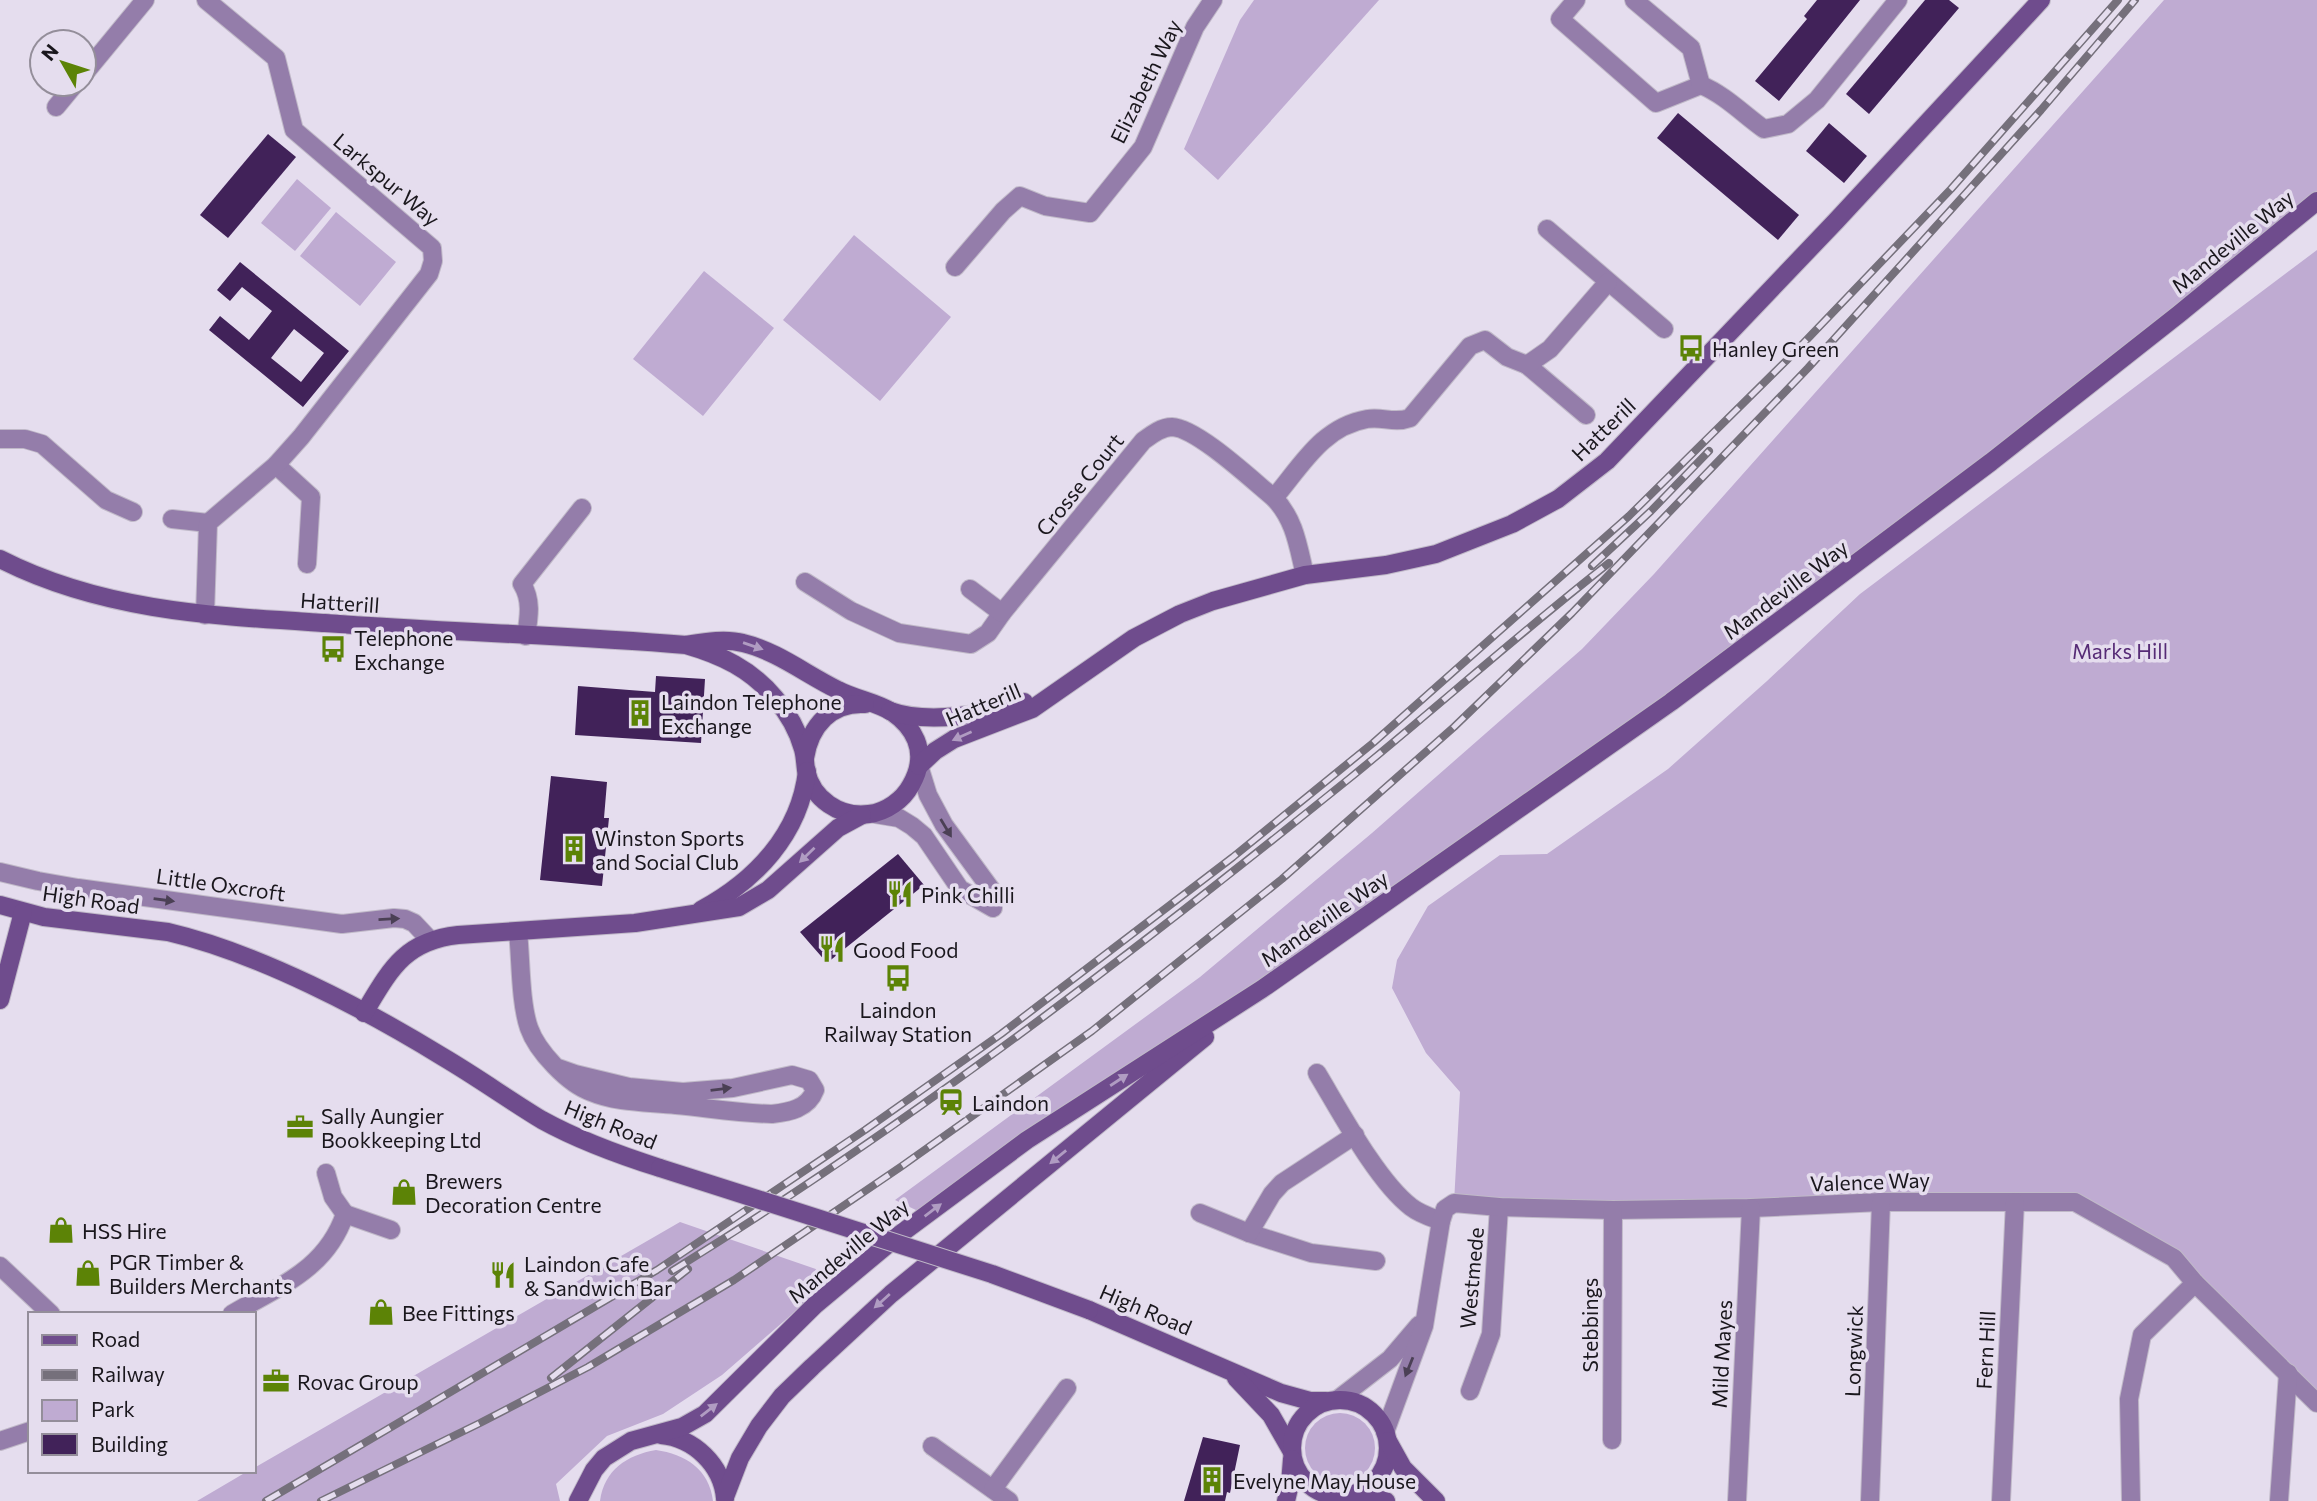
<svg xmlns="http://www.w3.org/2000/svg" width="2317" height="1501" font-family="Commissioner,sans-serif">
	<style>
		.green { fill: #bfabd2 }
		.building { fill: #412259; fill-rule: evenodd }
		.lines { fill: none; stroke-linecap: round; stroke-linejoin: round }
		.street-casing { stroke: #c0b9c8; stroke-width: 20 }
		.secondary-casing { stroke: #c0b9c8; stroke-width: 20 }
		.street { stroke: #947daa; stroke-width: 18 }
		.secondary { stroke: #6f4c8d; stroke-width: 18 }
		.rail-casing { stroke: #75707b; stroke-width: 8 }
		.rail { stroke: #e5ddee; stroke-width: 5; stroke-dasharray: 16; stroke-linecap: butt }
		.secondary-bridge-casing { stroke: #c0b9c8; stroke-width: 20; stroke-linecap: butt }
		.secondary-bridge { stroke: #6f4c8d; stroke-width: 18 }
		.oneway { fill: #b09cc2 }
		.oneway2 { fill: #4b4055 }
		.labels { text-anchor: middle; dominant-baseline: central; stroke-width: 7; stroke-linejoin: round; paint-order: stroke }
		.street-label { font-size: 21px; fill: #1a171d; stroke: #e5ddee }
		.poi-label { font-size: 21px; fill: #1a171d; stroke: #e5ddee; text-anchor: start }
		.park-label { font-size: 21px; fill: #562b76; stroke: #e5ddee }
	</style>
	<rect width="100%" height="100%" fill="#e5ddee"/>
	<!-- green -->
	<g class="green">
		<polygon points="1254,0 1379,0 1218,180 1184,149 1240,20"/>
		<polygon points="2164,0 2317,0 2317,201 1591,759 918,1211 895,1200 1200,977 1372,833 1582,649 1654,574"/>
		<polygon points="297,179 331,208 295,251 261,223"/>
		<polygon points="336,212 396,262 360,306 300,256"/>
		<polygon points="854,235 951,317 880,401 783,320"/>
		<polygon points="2317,250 2317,1400 2174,1258 2075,1202 1454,1203 1460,1092 1426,1053 1392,988 1397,960 1428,906 1500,855 1547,854 1668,769 1767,681 1860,594"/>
		<polygon points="704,271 774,328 703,416 633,359"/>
		<polygon points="680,1222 836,1276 722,1375 663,1414 607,1436 556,1484 560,1501 197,1501 248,1471 254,1471 254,1468"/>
		<circle cx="1340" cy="1448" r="35"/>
		<path d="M656,1450C685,1454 709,1469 713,1501H600C604,1470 627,1455 656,1450Z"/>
	</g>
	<!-- building -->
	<g class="building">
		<polygon points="1817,0 1860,0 1779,101 1755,81 1807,19 1804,16"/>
		<polygon points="1925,0 1949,0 1959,8 1869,114 1846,94"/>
		<polygon points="1678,113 1799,215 1778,240 1657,138"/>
		<polygon points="1829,123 1867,156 1844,183 1806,151"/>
		<polygon points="268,134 296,157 228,238 200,215"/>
		<path d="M240,262L349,351L303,407L209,330L220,316L249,340L272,311L242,287L230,301L217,290ZM294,329L324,353L301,382L271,358Z"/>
		<polygon points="656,676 705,679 701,743 575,735 578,686 655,692"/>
		<polygon points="551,776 607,782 604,818 609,818 602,886 540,880"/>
		<polygon points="898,854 924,885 827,963 800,932"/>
		<polygon points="1203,1437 1240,1445 1230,1493 1227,1492 1225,1501 1184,1501"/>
	</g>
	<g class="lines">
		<defs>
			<g id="street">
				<path d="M1576,0L1560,19L1656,103L1701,85C1725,95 1743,114 1764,129L1788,124L1817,100L1898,0"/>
				<polyline points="1634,0 1691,48 1701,85"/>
				<polyline points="84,74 145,0"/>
				<polyline points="56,107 75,84"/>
				<polyline points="1547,229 1664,329"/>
				<polyline points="955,267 1003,211 1020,196 1045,206 1090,213 1143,147 1195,27 1213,0"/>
				<polyline points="1527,365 1586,415"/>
				<polyline points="0,439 25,439 42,444 106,500 133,512"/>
				<polyline points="276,465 311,497 307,564"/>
				<path d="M1274,498C1302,465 1322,427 1367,419C1383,416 1393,424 1410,418L1470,346L1485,340L1507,357L1527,365L1550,349L1608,282"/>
				<polyline points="172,519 208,523"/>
				<polyline points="805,582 851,611 899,633 971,644 988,633 1002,613"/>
				<path d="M970,589L1002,613L1143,441C1151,435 1161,427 1172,427C1197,428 1252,480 1274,498C1295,520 1298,546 1305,575"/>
				<polyline points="205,615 208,523 276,465 301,437 429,274 433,261 432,248 294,130 276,58 206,0"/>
				<path d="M526,636C529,617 532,600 522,584L582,508"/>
				<polyline points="875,814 899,818 912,826 924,836 960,889 993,908 993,892 944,825 928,795 919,766"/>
				<polyline points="0,872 38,881 78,888 342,924 394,918 405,919 414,923 429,939"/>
				<path d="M518,932C521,959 520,1002 529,1028C537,1051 568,1084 591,1092C617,1103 648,1102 676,1105C708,1108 739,1113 772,1114C789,1112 808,1109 815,1090L809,1080L792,1075L733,1088L683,1092L629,1087L575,1074L558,1068"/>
				<path d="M1317,1073C1340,1111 1377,1181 1411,1207C1420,1214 1430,1217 1441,1221"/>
				<polyline points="326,1173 333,1197 345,1214"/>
				<polyline points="1200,1213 1249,1233 1311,1253 1376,1261"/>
				<polyline points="1249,1233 1272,1194 1282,1183 1355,1135"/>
				<polyline points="0,1266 51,1314"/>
				<path d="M232,1314C279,1286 326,1270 345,1214L391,1230"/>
				<polyline points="1470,1391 1491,1334 1499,1207"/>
				<polyline points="1337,1400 1390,1359 1419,1325"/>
				<polyline points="1385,1432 1424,1326 1441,1221 1445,1209 1454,1203 1499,1207 1613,1210 1751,1208 1881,1202 2075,1202 2174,1258 2195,1283 2317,1403"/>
				<polyline points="1612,1440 1613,1210"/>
				<polyline points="0,1441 30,1431"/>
				<polyline points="932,1446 1009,1501"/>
				<polyline points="993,1489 1067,1388"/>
				<polyline points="1737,1501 1751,1208"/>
				<polyline points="1870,1501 1881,1202"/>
				<polyline points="2001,1501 2015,1202"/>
				<polyline points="2131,1501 2129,1399 2142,1335 2195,1283"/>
				<polyline points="2279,1501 2288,1373"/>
			</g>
			<g id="secondary">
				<path d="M0,559C102,611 213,616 325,623C445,632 566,635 686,645C721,655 751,669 775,698C787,712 798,731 803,749C805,756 805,763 806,770C812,799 840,818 869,814C886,812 903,800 911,785C919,771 922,755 916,740C911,728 902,719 892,712C876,702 855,699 838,690C807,675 777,651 743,643C725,638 704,642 686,645"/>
				<path d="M890,711C926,724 989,715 1024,702"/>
				<path d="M805,758C810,726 831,702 865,704"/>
				<polyline points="919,766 935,751 954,739 1032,709 1134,638 1180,614 1213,601 1305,575 1386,565 1436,554 1512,524 1558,499 1607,461 1836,221 2041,0"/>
				<path d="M0,905L44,917L168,932C258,953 365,1009 443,1057C477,1077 509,1100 542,1120C580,1141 619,1155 660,1168"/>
				<path d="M701,910C755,881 800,834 807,771"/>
				<polyline points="0,1000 23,912"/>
				<path d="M364,1013C390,970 404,941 458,935L635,923L739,907L768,890L838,828L862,815"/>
				<polyline points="1089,1310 1281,1393 1310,1401 1326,1401"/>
				<polyline points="1236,1378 1271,1415 1291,1450"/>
				<circle cx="1340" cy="1448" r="48"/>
				<path d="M661,1435C694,1438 722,1465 725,1498"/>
				<polyline points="1388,1441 1403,1468 1436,1501"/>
				<polyline points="1354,1494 1386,1501"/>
				<polyline points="725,1497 740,1458 759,1426 782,1396 812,1367 891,1294 1205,1037"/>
				<polyline points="578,1501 594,1470 604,1458 631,1441 682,1427 705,1414 815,1305 899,1235 1027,1140 1262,989 1671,702 1991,462 2179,314 2317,201"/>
				<polyline points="1286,1501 1290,1484 1292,1459"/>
			</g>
		</defs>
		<!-- street casing -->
		<use href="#street" class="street-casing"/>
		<!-- secondary casing -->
		<use href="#secondary" class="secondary-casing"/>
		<!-- street -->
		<use href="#street" class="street"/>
		<!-- secondary -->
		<use href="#secondary" class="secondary"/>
		<defs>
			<g id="rail">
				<polyline points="1592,566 1651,511 1709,451"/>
				<path d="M672,1271C910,1124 1133,953 1350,778C1437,707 1521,632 1609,563"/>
				<polyline points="551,1378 688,1269"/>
				<polyline points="266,1501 657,1270 865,1130 1001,1034 1233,857 1373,743 1629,516 1793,354 1951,189 2118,0"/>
				<polyline points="321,1501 480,1423 588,1367 734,1280 902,1166 1092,1031 1282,879 1454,727 1572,613 1808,368 2041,110 2135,0"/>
			</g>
		</defs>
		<!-- rail casing -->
		<use href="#rail" class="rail-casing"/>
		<!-- rail -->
		<use href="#rail" class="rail"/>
		<defs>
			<polyline id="secondary-bridge" points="660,1168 992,1274 1089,1310"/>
		</defs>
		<!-- secondary-bridge casing -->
		<use href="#secondary-bridge" class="secondary-bridge-casing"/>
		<!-- secondary-bridge -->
		<use href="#secondary-bridge" class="secondary-bridge"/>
	</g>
	<!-- one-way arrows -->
	<defs><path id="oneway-solid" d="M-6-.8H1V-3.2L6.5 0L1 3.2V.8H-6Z" transform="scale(1.75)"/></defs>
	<g class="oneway">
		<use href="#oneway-solid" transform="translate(753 646) rotate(19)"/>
		<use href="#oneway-solid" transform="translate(962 736) rotate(156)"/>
		<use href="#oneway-solid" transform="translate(807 855) rotate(136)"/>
		<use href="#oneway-solid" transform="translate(1119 1080) rotate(-33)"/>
		<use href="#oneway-solid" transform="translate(1058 1157) rotate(141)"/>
		<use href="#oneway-solid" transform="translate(933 1210) rotate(-37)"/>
		<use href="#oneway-solid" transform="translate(882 1301) rotate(138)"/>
		<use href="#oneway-solid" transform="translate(709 1410) rotate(-38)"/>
	</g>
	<g class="oneway2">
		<use href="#oneway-solid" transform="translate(946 828) rotate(59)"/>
		<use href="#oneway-solid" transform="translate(164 900) rotate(8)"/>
		<use href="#oneway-solid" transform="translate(389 919) rotate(-3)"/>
		<use href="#oneway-solid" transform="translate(721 1089) rotate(-7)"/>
		<use href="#oneway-solid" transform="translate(1409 1367) rotate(112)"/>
	</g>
	<!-- icons -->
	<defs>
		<symbol id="bus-bare" viewBox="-9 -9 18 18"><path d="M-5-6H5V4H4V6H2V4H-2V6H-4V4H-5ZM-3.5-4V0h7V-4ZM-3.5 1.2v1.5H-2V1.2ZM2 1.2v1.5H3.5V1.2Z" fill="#5c8306" stroke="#e5ddee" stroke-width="2.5" paint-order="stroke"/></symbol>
		<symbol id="building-bare" viewBox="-9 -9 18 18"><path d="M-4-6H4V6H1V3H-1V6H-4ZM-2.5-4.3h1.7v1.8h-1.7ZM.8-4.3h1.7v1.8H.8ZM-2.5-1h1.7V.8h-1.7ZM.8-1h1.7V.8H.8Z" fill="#5c8306" stroke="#e5ddee" stroke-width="2.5" paint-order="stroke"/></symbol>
		<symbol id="restaurant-bare" viewBox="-9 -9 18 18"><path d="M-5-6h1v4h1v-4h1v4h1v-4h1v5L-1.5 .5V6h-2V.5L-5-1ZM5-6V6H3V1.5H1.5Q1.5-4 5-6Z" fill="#5c8306" stroke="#e5ddee" stroke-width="2.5" paint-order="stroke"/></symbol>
		<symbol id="station-bare" viewBox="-9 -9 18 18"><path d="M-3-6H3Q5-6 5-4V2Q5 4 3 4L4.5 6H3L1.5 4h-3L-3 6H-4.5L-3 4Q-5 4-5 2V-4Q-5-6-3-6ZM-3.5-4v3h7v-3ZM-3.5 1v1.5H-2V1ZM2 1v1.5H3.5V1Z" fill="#5c8306" stroke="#e5ddee" stroke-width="2.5" paint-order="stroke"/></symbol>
		<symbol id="office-bare" viewBox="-9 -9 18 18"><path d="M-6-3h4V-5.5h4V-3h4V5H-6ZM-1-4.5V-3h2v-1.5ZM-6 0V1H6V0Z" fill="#5c8306" stroke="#e5ddee" stroke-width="2.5" paint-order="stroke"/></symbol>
		<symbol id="shop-bare" viewBox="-9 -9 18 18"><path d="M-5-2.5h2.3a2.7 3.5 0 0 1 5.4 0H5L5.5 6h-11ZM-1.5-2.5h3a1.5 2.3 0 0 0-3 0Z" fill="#5c8306" stroke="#e5ddee" stroke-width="2.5" paint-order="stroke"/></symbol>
	</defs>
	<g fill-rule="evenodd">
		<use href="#bus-bare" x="1672" y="329" width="38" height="38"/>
		<use href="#bus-bare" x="314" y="630" width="38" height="38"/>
		<use href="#building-bare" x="621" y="694" width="38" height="38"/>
		<use href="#building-bare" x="555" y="830" width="38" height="38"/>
		<use href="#restaurant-bare" x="881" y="875" width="38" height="38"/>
		<use href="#restaurant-bare" x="813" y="930" width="38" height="38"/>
		<use href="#bus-bare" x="879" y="959" width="38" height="38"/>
		<use href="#station-bare" x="932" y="1083" width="38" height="38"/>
		<use href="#office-bare" x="281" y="1108" width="38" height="38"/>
		<use href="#shop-bare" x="385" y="1173" width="38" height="38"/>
		<use href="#shop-bare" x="42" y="1211" width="38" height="38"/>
		<use href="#shop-bare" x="69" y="1254" width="38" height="38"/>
		<use href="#restaurant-bare" x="484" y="1256" width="38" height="38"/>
		<use href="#shop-bare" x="362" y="1293" width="38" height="38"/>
		<use href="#office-bare" x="257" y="1362" width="38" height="38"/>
		<use href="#building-bare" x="1193" y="1461" width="38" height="38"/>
	</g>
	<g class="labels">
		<!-- street labels -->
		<g class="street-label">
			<text transform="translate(1145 81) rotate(-64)">Elizabeth Way</text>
			<text transform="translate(387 179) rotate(40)">Larkspur Way</text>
			<text transform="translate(2232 241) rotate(-39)">Mandeville Way</text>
			<text transform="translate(1603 429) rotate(-44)">Hatterill</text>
			<text transform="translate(1079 484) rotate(-51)">Crosse Court</text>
			<text transform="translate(1785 589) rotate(-37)">Mandeville Way</text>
			<text transform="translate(340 602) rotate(4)">Hatterill</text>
			<text transform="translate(983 704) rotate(-23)">Hatterill</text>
			<text transform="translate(221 884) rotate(8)">Little Oxcroft</text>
			<text transform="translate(91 899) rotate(8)">High Road</text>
			<text transform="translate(1324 918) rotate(-35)">Mandeville Way</text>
			<text transform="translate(611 1124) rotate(22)">High Road</text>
			<text transform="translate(1870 1181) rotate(-2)">Valence Way</text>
			<text transform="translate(848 1250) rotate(-40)">Mandeville Way</text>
			<text transform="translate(1471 1278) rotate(-85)">Westmede</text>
			<text transform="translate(1146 1309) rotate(23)">High Road</text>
			<text transform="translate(1589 1325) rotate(-90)">Stebbings</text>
			<text transform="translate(1985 1350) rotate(-87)">Fern Hill</text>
			<text transform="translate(1853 1351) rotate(-88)">Longwick</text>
			<text transform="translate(1721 1354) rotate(-87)">Mild Mayes</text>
		</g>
		<!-- poi labels -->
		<g class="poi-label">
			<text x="1712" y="348">Hanley Green</text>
			<text x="354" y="637">Telephone<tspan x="354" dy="24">Exchange</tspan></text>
			<text x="661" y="701">Laindon Telephone<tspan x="661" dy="24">Exchange</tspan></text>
			<text x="595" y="837">Winston Sports<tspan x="595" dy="24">and Social Club</tspan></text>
			<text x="921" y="894">Pink Chilli</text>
			<text x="853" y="949">Good Food</text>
			<text x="898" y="1009" text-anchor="middle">Laindon<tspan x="898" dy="24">Railway Station</tspan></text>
			<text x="972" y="1102">Laindon</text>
			<text x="321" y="1115">Sally Aungier<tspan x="321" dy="24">Bookkeeping Ltd</tspan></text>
			<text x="425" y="1180">Brewers<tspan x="425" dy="24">Decoration Centre</tspan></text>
			<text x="82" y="1230">HSS Hire</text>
			<text x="109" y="1261">PGR Timber &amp;<tspan x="109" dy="24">Builders Merchants</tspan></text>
			<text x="524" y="1263">Laindon Cafe<tspan x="524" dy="24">&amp; Sandwich Bar</tspan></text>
			<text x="402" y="1312">Bee Fittings</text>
			<text x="297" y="1381">Rovac Group</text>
			<text x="1233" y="1480">Evelyne May House</text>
		</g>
		<!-- park labels -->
		<g class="park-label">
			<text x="2120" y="650">Marks Hill</text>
		</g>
	</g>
	<!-- legend -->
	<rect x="28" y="1312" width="228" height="161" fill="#e5ddee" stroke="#948e9a" stroke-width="2"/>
	<rect x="42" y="1335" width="35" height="10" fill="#6f4c8d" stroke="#948e9a" stroke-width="2"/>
	<text x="91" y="1347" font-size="21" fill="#1a171d">Road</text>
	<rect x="42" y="1370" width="35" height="10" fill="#75707b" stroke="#948e9a" stroke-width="2"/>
	<text x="91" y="1382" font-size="21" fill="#1a171d">Railway</text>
	<rect x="42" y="1400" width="35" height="21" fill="#bfabd2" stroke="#948e9a" stroke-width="2"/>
	<text x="91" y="1417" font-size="21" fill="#1a171d">Park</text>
	<rect x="42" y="1434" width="35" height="21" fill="#412259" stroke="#948e9a" stroke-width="2"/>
	<text x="91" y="1452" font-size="21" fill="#1a171d">Building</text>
	<!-- north arrow -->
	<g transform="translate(63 63) rotate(309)"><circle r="33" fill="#e5ddee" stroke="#948e9a" stroke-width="2"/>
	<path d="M0-5L12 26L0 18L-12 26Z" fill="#5c8306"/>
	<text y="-10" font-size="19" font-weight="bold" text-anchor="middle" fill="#1a171d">N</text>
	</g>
</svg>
